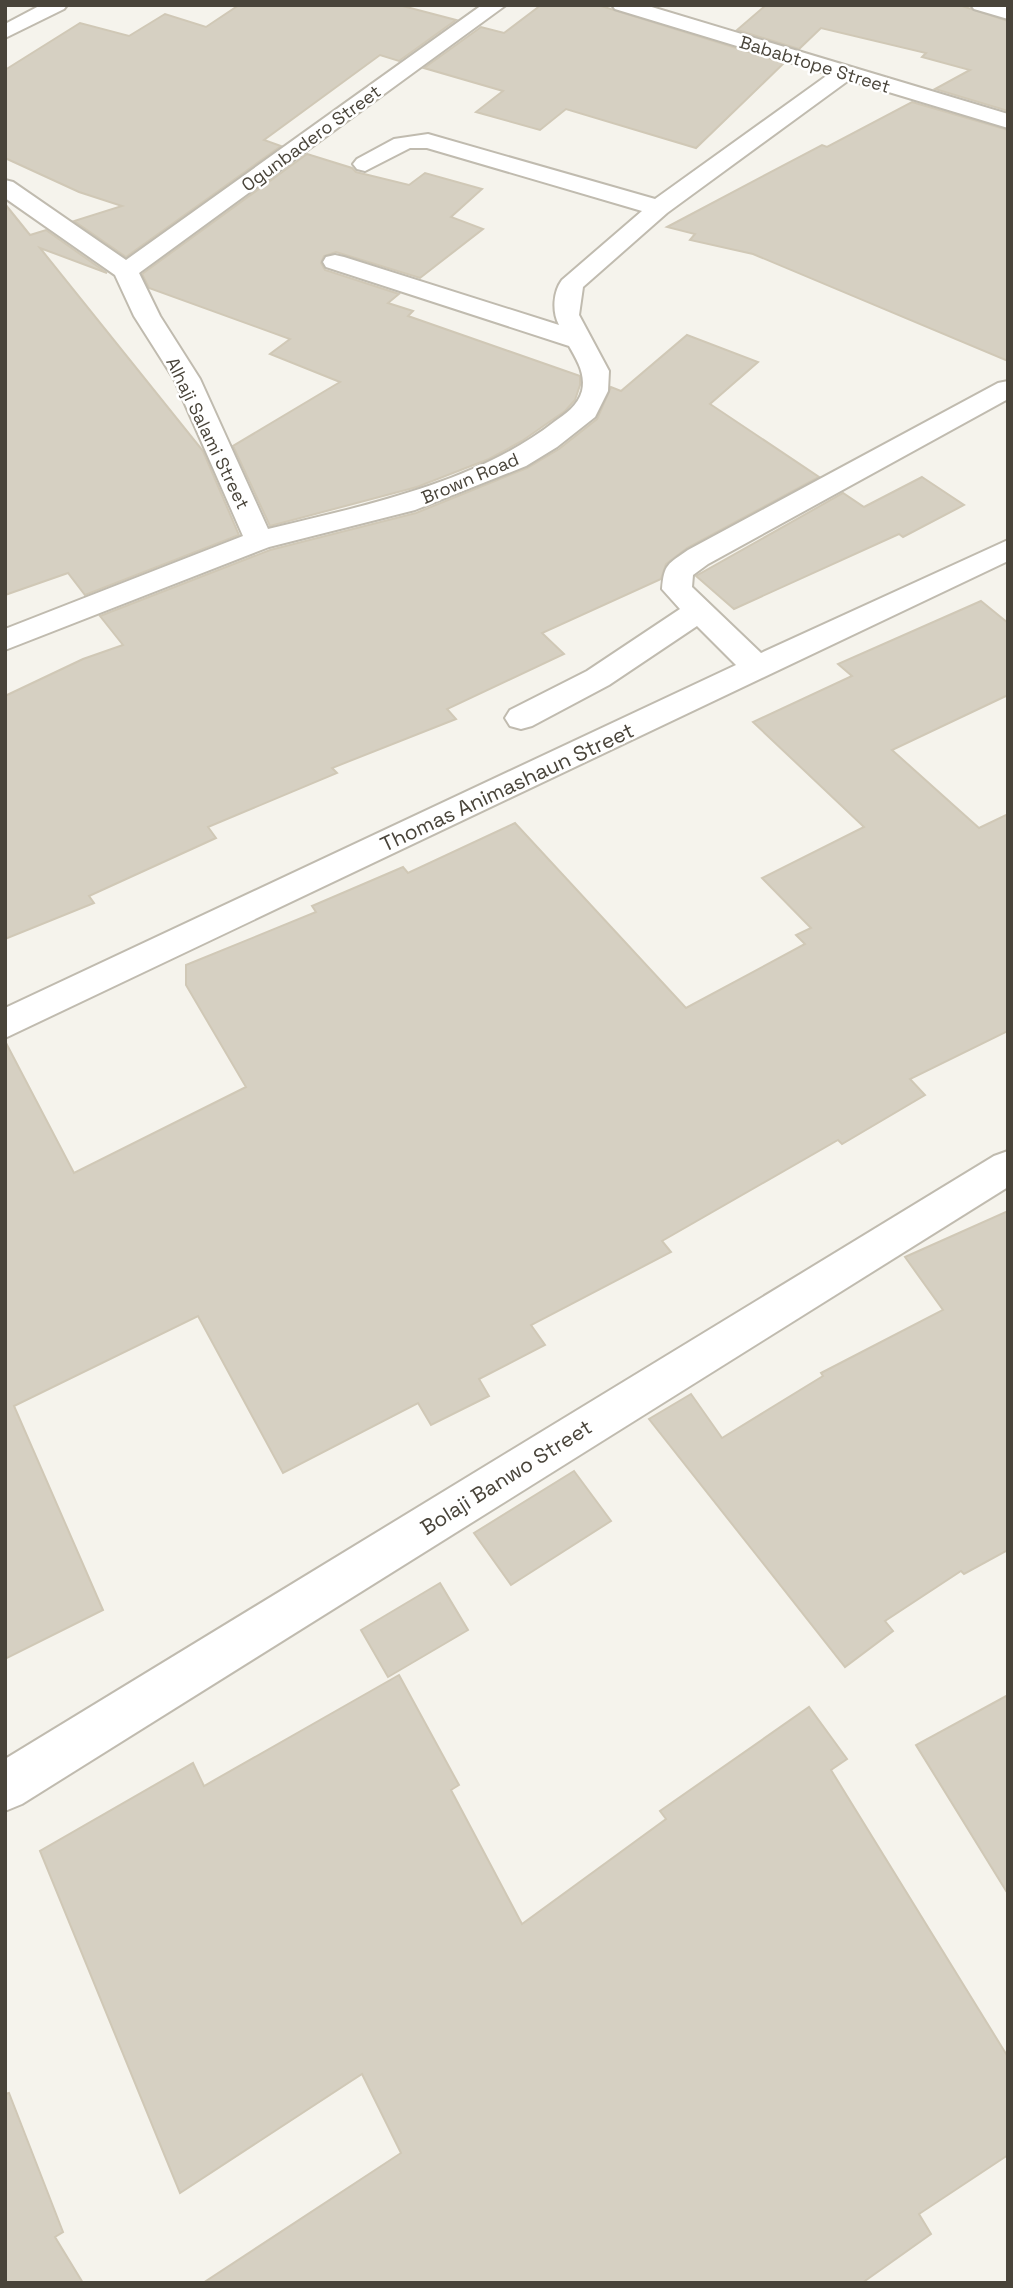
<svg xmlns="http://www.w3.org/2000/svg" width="1013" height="2288" font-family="'Space Grotesk',sans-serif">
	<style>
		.building { fill: #d6d0c2; stroke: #d0c8b6; stroke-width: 2 }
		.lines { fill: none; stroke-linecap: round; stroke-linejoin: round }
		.minor-casing { stroke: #c0bbaf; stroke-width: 4 }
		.minor { fill: #fff; fill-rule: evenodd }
		.labels { text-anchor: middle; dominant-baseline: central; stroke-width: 5; stroke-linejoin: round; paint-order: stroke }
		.far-street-label { font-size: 18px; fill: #49443a; stroke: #fff }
		.street-label { font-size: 21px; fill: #49443a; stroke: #fff }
	</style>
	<rect width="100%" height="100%" fill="#f5f3ec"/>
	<!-- building -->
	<g class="building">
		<polygon points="239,5 399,5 456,20 399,61 380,55 264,140 281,146 126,257 74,221 122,206 79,192 5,158 5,70 80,23 129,36 165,14 206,27"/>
		<polygon points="541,5 598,5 784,63 696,148 566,109 540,130 476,112 503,91 424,68 481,27 504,33"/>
		<polygon points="766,5 959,5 1008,21 1008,111 935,89 970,70 922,57 926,53 821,28 799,49 737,30"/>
		<polygon points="912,102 1008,130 1008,361 753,254 690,240 695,234 667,227 822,145 827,147"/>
		<polygon points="307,154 352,168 356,172 409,185 425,173 482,189 451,217 483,229 420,278 336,252 324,256 321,263 325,270 399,294 388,303 413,311 408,316 580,376 580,385 575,400 565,411 522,441 489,459 417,487 270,526 233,446 340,382 270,354 290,339 149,288 142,274"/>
		<polygon points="5,204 30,235 46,230 107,273 40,248 203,451 239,535 85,595 68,573 5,595"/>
		<polygon points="687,335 758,362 710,404 819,477 687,548 666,564 661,579 542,633 564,654 447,709 456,719 332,768 337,773 208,827 216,838 89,896 94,903 5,939 5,696 83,659 123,645 100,616 270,550 416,513 527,468 559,449 597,419 611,387 621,391"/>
		<polygon points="922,477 964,505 903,537 899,534 734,609 696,576 843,493 864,507"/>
		<polygon points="981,601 1008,623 1008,695 892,750 979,828 1008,814 1008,1031 910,1079 925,1095 842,1144 838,1140 662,1241 671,1252 531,1325 545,1345 479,1379 489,1396 431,1425 418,1403 283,1473 198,1316 14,1406 103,1610 5,1659 5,1041 74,1173 246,1087 186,985 186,965 316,912 312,906 403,867 408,873 515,823 686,1008 805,944 796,935 811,928 762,878 864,827 753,722 852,676 838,664"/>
		<polygon points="1008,1211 1008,1550 964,1574 961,1571 885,1621 893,1631 845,1667 649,1419 691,1394 722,1438 823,1376 821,1373 943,1310 905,1257"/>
		<polygon points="574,1471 611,1521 511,1585 474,1533"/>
		<polygon points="440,1583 468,1630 388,1677 361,1630"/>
		<polygon points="399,1675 459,1785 451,1790 522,1924 666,1819 660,1811 809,1707 847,1759 831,1770 1008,2057 1008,2155 919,2214 931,2234 862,2283 203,2283 401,2153 362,2074 180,2193 40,1851 193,1763 204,1786"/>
		<polygon points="1008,1695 1008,1894 916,1745"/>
		<polygon points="9,2093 63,2232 55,2237 83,2283 5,2283 5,2094"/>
	</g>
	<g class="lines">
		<defs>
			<g id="minor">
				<polygon points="41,5 67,5 64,9 5,38 5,24"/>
				<path d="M482,5H506L139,273L160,316L200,379L268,529C363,506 476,483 554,422C565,414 578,406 582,391C586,374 577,360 569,346L326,267L323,262L326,257L335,255L344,257L559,325C552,312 553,292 562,280L642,211L427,148H410L365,171L357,169L353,164L357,159L394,139L428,134L655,199L829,74L615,9L612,5H645L1008,114V128L849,80L667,213L583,287L579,315L609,371L608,391L595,417L557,447L526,466L415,510L269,547L5,650V629L243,536L174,379L134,316L115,275L5,198V180L13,182L126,260Z"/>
				<polygon points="971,5 1008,6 1008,19 974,9"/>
				<path d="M1008,381V399L708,564L693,575L692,587L761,653L1008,540V561L5,1038V1008L736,665L697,626L609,685L532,726L521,729L510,726L505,718L510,710L587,671L680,609L662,589C664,564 668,564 688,550L998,383Z"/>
				<polygon points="1008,1151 1008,1187 22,1804 5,1811 5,1759 994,1156"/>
			</g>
		</defs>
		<!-- minor casing -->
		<use href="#minor" class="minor-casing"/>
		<!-- minor -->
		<use href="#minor" class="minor"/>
	</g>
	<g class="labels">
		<!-- far-street labels -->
		<g class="far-street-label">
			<text transform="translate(815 64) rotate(17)">Bababtope Street</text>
			<text transform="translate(311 138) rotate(-36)">Ogunbadero Street</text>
			<text transform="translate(208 433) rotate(64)">Alhaji Salami Street</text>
			<text transform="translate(470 478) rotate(-23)">Brown Road</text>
		</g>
		<!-- street labels -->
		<g class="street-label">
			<text transform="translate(507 787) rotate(-25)">Thomas Animashaun Street</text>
			<text transform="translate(506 1477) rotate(-32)">Bolaji Banwo Street</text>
		</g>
	</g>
	<!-- border -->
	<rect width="1013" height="2288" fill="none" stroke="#49443a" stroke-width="14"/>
</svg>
